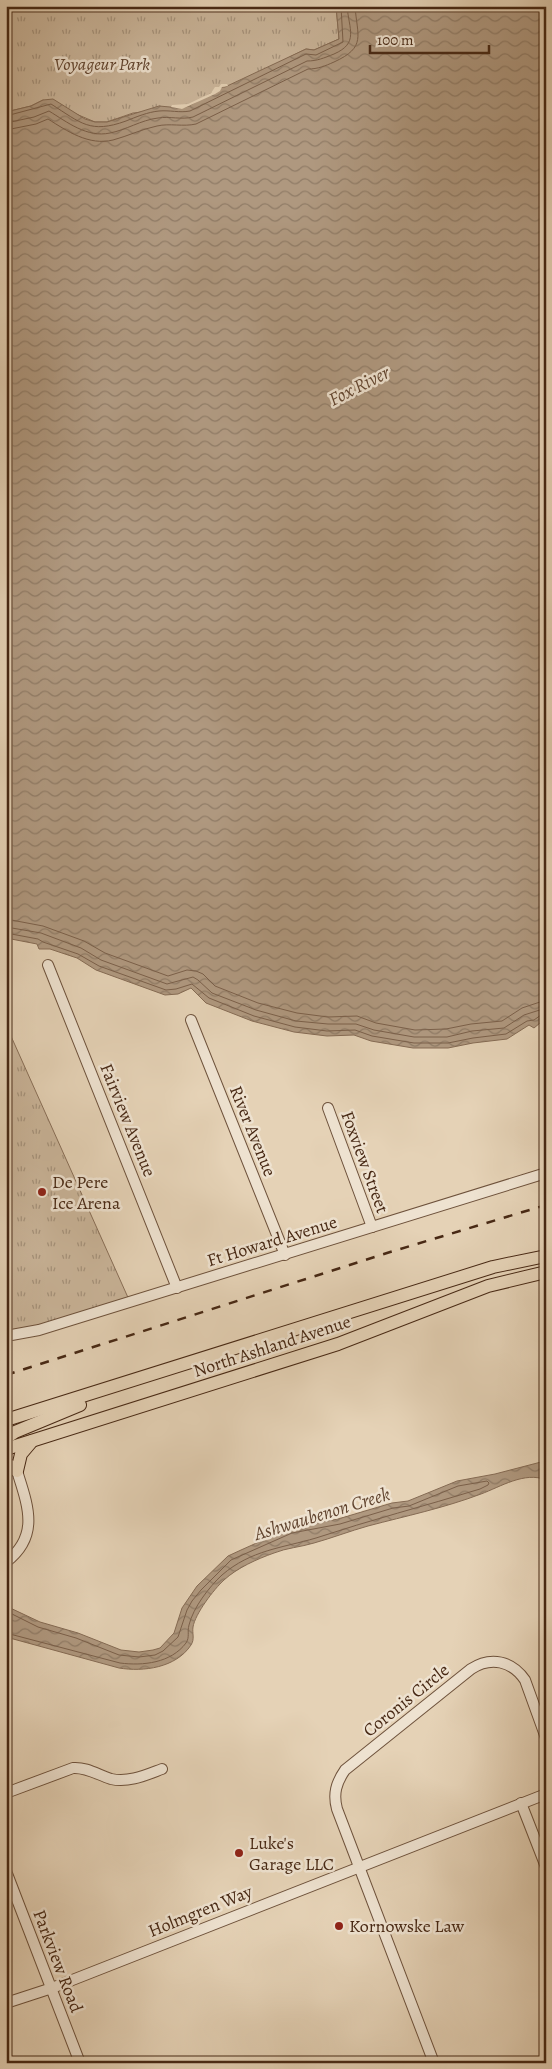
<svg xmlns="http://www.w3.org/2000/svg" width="552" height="2069" font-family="Alegreya,serif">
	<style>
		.grass { fill: url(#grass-tufts); stroke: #886e57 }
		.water { fill: url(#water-waves); stroke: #856b54 }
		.pier { fill: #e5d2b6 }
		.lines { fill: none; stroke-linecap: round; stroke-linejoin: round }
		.shore { stroke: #7b604a; stroke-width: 1 }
		.minor-casing { stroke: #6e523c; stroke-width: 12 }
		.major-casing { stroke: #472814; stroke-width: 14 }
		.minor { stroke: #eee2d0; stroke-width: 10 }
		.major { stroke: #e5d2b6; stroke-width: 12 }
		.rail { stroke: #472814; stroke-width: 2.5; stroke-dasharray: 9 9; stroke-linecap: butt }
		.poi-dot { fill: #8f2418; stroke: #eee2d0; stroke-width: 2 }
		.labels { text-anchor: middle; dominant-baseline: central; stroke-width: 5; stroke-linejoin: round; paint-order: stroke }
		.park-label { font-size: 18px; font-style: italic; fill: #61442f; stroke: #eee2d0 }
		.street-label { font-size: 18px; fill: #472814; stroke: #eee2d0 }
		.poi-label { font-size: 18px; fill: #472814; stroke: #eee2d0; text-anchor: start }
		.water-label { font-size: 19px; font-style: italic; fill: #61442f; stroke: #eee2d0 }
	</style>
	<defs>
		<pattern id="grass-tufts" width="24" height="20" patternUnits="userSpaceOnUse" patternTransform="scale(1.25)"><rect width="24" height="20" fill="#cab59a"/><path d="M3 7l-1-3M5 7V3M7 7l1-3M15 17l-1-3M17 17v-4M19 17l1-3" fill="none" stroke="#a6937c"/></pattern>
		<pattern id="water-waves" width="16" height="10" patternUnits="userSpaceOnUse" patternTransform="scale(1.25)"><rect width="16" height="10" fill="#af987f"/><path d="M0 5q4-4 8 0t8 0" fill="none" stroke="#907c67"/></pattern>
	</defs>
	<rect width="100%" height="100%" fill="#e5d2b6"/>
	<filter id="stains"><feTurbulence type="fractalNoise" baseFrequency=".004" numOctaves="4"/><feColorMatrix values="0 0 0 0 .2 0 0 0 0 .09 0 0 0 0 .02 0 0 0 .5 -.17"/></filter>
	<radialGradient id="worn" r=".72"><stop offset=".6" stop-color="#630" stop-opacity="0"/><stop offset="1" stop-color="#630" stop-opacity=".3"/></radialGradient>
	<!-- grass -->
	<g class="grass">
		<polygon points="6,6 336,6 339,39 314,50 306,49 213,95 181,108 133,113 107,122 95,122 43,100 31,106 6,112"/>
		<polygon points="6,1025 130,1302 6,1336"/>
	</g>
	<!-- water -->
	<g class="water">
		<polygon points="336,6 546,6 546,1018 534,1028 529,1025 507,1039 473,1043 448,1048 413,1048 371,1041 354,1035 327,1036 294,1032 252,1021 206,1003 191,988 178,994 165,995 96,970 77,958 50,949 39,949 37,944 6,938 6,112 31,106 43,100 53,99 85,119 95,122 107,122 159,106 181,108 189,106 222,87 225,87 306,49 314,50 339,39"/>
		<path d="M541,1462L546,1463V1480C525,1471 500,1487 481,1494C444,1508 406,1516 368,1526C350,1531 332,1538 314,1543C301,1547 286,1548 274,1553C257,1559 237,1568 224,1580C214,1589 195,1614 193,1627C192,1633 195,1639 191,1645C176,1668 143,1672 119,1668L6,1637V1606L40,1622L78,1633L121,1650L139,1652L153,1650L160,1648L174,1633L182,1608L197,1586L228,1556L241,1550L290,1528L338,1519L392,1503L408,1501L457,1481L495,1474Z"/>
	</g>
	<!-- pier -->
	<polygon class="pier" points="221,84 227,84 228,86 222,87 220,91 215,94 182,109 171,107 172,105 188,104 211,93 215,87 219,87"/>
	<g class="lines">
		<!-- shore -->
		<g class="shore">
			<path d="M6,116L51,104C81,123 90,134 126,121C136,117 148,112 159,111C170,110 179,113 190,111L306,54L316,55L343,42L341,6"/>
			<path d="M6,123L34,117L49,111C67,122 87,138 110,133C126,130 141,120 158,118C170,116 181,120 193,117L307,61C317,61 324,58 334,54C359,43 349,30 347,6"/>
			<path d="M6,130L36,124L48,119C67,131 89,146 113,140C128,136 142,129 157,126C170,123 183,127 196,124L308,69C318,69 325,66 334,62C367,47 357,36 355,6"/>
			<polyline points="6,919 43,926 84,941 105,953 168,976 187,970 196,971 203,974 215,986 258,1003 297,1013 328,1017 357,1016 376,1023 415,1030 446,1029 471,1024 502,1021 522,1008 546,1000"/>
			<polyline points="6,927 41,933 81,948 101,960 167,984 193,977 198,980 212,993 256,1010 296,1021 328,1024 356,1024 374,1030 414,1037 447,1037 472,1031 504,1028 524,1015 546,1008"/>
			<polyline points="6,933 38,939 43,942 78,954 99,966 166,990 176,989 192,984 209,998 254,1016 295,1027 327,1031 355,1030 372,1036 414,1043 448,1043 473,1038 506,1034 527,1021 534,1020 541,1015 546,1014"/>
			<path d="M6,1611L38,1627L76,1638L119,1655L139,1657L155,1655L163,1651L178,1637L187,1610L192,1601L201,1590L231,1560L292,1533L340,1524L393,1508L409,1506L458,1486L487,1481L489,1483L488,1485L480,1489C425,1506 370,1520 316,1538C282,1548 251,1550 222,1575C209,1587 193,1608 189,1625C187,1632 190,1637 186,1643C171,1663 143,1666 120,1663L6,1633"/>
		</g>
		<defs>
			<g id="minor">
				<polyline points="48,965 177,1288"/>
				<polyline points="191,1020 285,1255"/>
				<polyline points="328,1108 372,1227"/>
				<polyline points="6,1336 39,1330 546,1173"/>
				<path d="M6,1562C40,1536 28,1506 17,1471"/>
				<path d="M6,1793L73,1768C87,1767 98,1775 111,1779C129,1783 146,1775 162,1769"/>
				<polyline points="521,1803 546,1867"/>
				<polyline points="6,1871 80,2063"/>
				<polyline points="6,2003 52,1988 546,1794"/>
				<path d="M434,2063L337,1809C333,1794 336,1783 345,1770L471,1669C491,1656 512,1661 525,1680L546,1738"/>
			</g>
			<g id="major">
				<polyline points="6,1420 493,1267 546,1256"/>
				<polyline points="6,1438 15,1432 80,1405"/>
				<polyline points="6,1449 338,1344 488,1286 546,1272"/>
				<polyline points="6,1463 17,1471 21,1454 32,1441"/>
			</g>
		</defs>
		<!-- minor casing -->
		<use href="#minor" class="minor-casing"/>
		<!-- major casing -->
		<use href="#major" class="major-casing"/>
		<!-- minor -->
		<use href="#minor" class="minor"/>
		<!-- major -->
		<use href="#major" class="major"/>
		<!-- rail -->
		<polyline class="rail" points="6,1375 387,1253 546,1205"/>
	</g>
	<!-- markers -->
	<g class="poi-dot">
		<circle cx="42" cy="1192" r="5"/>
		<circle cx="239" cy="1853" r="5"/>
		<circle cx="339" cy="1926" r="5"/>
	</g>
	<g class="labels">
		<!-- park labels -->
		<g class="park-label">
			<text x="102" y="64">Voyageur Park</text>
		</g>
		<!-- street labels -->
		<g class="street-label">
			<text transform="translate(128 1120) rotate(68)">Fairview Avenue</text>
			<text transform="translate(253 1131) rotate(68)">River Avenue</text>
			<text transform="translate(365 1162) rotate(70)">Foxview Street</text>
			<text transform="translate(272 1241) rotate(-17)">Ft Howard Avenue</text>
			<text transform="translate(272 1346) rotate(-18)">North Ashland Avenue</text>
			<text transform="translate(406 1700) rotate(-39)">Coronis Circle</text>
			<text transform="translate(200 1911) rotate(-22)">Holmgren Way</text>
			<text transform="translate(58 1961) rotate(69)">Parkview Road</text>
		</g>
		<!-- poi labels -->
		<g class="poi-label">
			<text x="52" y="1182">De Pere<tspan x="52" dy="21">Ice Arena</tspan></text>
			<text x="249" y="1843">Luke's<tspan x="249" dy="21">Garage LLC</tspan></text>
			<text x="349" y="1926">Kornowske Law</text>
		</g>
		<!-- water labels -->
		<g class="water-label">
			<text transform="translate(359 386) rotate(-27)">Fox River</text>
			<text transform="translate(322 1514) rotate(-17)">Ashwaubenon Creek</text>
		</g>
	</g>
	<!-- margin -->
	<rect width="552" height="2069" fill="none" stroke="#e5d2b6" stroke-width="25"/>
	<rect x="8" y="8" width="537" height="2054" fill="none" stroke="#472814" stroke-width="2.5"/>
	<rect x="12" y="12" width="527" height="2044" fill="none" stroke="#472814"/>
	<!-- scale -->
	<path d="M370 45v8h119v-8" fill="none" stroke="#472814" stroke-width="2.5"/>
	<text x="377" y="45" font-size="15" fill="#472814" stroke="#eee2d0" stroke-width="4" paint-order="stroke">100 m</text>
	<rect width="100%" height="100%" filter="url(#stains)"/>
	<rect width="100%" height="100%" fill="url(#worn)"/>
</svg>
